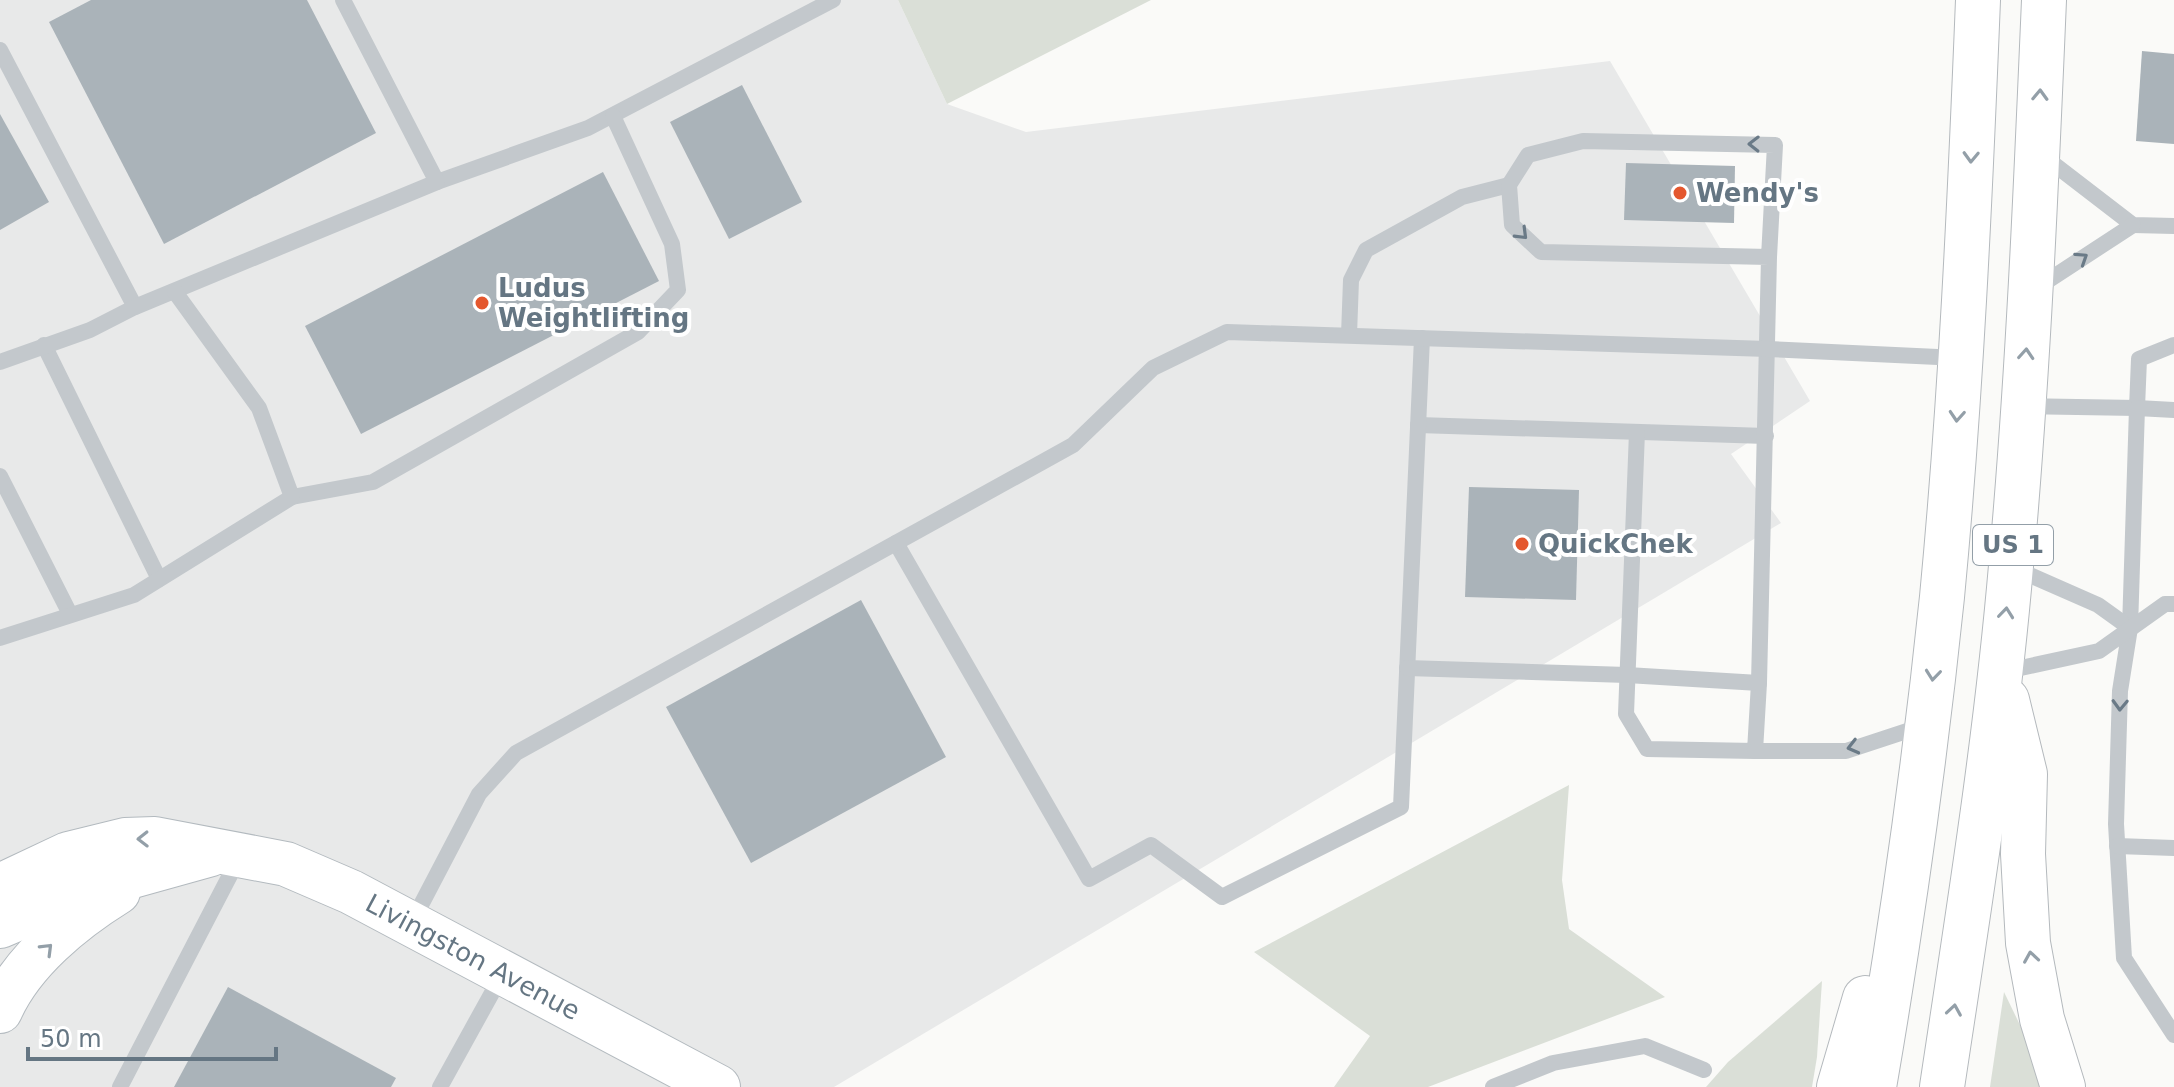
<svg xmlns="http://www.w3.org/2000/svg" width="2174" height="1087" font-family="'DejaVu Sans',sans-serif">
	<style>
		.built { fill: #e8e9e9 }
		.green { fill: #dadfd7 }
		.building { fill: #aab3b9 }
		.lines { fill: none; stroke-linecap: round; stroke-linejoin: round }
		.secondary-casing { stroke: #b3babf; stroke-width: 46 }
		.trunk-casing { stroke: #b4b9bd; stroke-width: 46 }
		.service { stroke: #c3c8cc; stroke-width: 16 }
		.secondary { stroke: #fff; stroke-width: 44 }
		.trunk { stroke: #fff; stroke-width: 44 }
		.oneway { stroke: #939fa8 }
		.oneway2 { stroke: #6a7a87 }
		.poi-dot { fill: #e4572e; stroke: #fff; stroke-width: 3 }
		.labels { text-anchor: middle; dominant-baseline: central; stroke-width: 8; stroke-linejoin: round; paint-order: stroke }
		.shield { fill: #fff; stroke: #939fa8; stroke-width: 2 }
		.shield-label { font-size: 24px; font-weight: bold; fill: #657683 }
		.poi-label { font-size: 26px; font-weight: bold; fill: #657683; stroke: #fff; text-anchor: start }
		.street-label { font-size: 26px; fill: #657683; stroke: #fff }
	</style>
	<rect width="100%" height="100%" fill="#fafaf8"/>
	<!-- built -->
	<polygon class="built" points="0,0 898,0 947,104 1026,132 1610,61 1810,401 1731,454 1781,523 834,1087 0,1087"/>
	<!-- green -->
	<g class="green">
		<polygon points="898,0 1151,0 947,104"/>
		<polygon points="1569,785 1562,880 1569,929 1665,997 1428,1087 1334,1087 1370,1036 1254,952"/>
		<polygon points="1822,981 1817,1057 1812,1087 1706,1087 1728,1062"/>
		<polygon points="2004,992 2050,1087 1990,1087"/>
	</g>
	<!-- building -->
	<g class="building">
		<polygon points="91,0 307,0 376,133 164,244 49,22"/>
		<polygon points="2142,51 2174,54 2174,144 2136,141"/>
		<polygon points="742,85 802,202 729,239 670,122"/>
		<polygon points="0,114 49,202 0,230"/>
		<polygon points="1626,163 1735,166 1734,223 1624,220"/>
		<polygon points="603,172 659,281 361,434 305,326"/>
		<polygon points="1469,487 1579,490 1576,600 1465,597"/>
		<polygon points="861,600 946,757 751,863 666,707"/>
		<polygon points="228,987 396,1078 391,1087 174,1087"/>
	</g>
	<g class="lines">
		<defs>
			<g id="secondary">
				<polyline points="0,886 68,854 125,840 155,839 286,864 351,892 718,1087"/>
				<polyline points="0,926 89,888 211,854"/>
				<path d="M0,1011C22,961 73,920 118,892"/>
			</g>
			<g id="trunk">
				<polyline points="2007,700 2025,774 2023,854 2028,943 2042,1019 2063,1087"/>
				<polyline points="1839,1087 1865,998"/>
				<path d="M1874,1087C1902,924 1925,761 1942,597C1961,398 1970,199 1978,0"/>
				<path d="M1942,1087C1968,914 1996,741 2011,566C2028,378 2036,189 2044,0"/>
			</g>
		</defs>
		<!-- secondary casing -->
		<use href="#secondary" class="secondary-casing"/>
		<!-- trunk casing -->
		<use href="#trunk" class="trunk-casing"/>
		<!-- service -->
		<g class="service">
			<polyline points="0,50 135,307"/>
			<polyline points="2042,155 2133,225 2174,226"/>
			<polyline points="437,182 588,128 833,0"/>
			<polyline points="2035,289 2133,225"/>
			<polyline points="1349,335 1351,280 1366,250 1462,197 1509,185"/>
			<polyline points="44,345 159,579"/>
			<polyline points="0,362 90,330 135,307 437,182 343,0"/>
			<polyline points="2024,406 2137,408 2139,359 2174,345"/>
			<polyline points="2174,410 2137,408 2130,628 2120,691 2116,824 2124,958 2174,1035"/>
			<polyline points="1418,425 1766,436"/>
			<polyline points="1637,432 1626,714 1647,749 1755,751 1759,683"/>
			<polyline points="0,476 70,614"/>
			<polyline points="292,497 373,482 638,332 678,290 672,244 613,116"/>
			<polyline points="896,543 1089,879 1151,845 1222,897 1401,807 1422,338"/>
			<polyline points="2014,568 2098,605 2130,628"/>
			<polyline points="0,638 134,595 292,497 259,408 175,292"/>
			<polyline points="1407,668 1627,675 1759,683 1769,257 1775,145 1583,141 1528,155 1509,185 1512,225 1541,252 1769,257"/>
			<polyline points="2002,672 2099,651 2165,604 2174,604"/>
			<polyline points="1755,751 1846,751 1922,726"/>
			<polyline points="2117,846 2174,848"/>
			<polyline points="411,924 479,794 516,753 1073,445 1153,368 1227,332 1768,349 1959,358"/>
			<polyline points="120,1087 240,856"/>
			<polyline points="440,1087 503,973"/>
			<polyline points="1493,1087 1553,1063 1645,1046 1704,1070"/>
		</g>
		<!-- secondary -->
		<use href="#secondary" class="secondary"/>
		<!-- trunk -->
		<use href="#trunk" class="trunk"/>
	</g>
	<!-- one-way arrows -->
	<defs><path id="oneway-chevron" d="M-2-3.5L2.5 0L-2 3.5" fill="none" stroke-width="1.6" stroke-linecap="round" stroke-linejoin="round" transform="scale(2)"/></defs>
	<g class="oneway">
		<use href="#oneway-chevron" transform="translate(2040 95) rotate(-88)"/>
		<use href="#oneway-chevron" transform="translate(1971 157) rotate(92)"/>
		<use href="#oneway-chevron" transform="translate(2026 354) rotate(-86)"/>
		<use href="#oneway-chevron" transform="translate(1957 416) rotate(94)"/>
		<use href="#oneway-chevron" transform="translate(2006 613) rotate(-84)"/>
		<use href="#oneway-chevron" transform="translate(1933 675) rotate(96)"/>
		<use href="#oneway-chevron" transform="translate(143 839) rotate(179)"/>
		<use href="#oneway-chevron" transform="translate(47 949) rotate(-45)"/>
		<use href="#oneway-chevron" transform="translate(2031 957) rotate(-99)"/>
		<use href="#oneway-chevron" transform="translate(1954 1010) rotate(-81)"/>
	</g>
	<g class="oneway2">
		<use href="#oneway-chevron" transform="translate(1754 144) rotate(-179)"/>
		<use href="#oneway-chevron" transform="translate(1522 234) rotate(45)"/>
		<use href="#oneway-chevron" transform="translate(2082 258) rotate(-33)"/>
		<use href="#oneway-chevron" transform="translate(2120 705) rotate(92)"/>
		<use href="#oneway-chevron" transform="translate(1853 747) rotate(166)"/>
	</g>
	<!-- markers -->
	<g class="poi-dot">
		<circle cx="1680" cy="193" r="8"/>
		<circle cx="482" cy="303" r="8"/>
		<circle cx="1522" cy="544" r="8"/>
	</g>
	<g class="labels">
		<!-- shield labels -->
		<rect class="shield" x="1973" y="525" width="80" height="40" rx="6"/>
		<g class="shield-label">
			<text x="2013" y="545">US 1</text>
		</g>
		<!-- poi labels -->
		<g class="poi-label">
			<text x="1696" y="193">Wendy's</text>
			<text x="498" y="288">Ludus<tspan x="498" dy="30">Weightlifting</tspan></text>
			<text x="1538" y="544">QuickChek</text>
		</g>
		<!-- street labels -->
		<g class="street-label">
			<text transform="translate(473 957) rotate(28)">Livingston Avenue</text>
		</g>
	</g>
	<!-- scale -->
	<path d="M28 1047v12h248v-12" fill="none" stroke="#657683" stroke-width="4"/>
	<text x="40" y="1047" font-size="24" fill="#657683" stroke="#ffffff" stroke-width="6" paint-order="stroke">50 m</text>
</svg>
